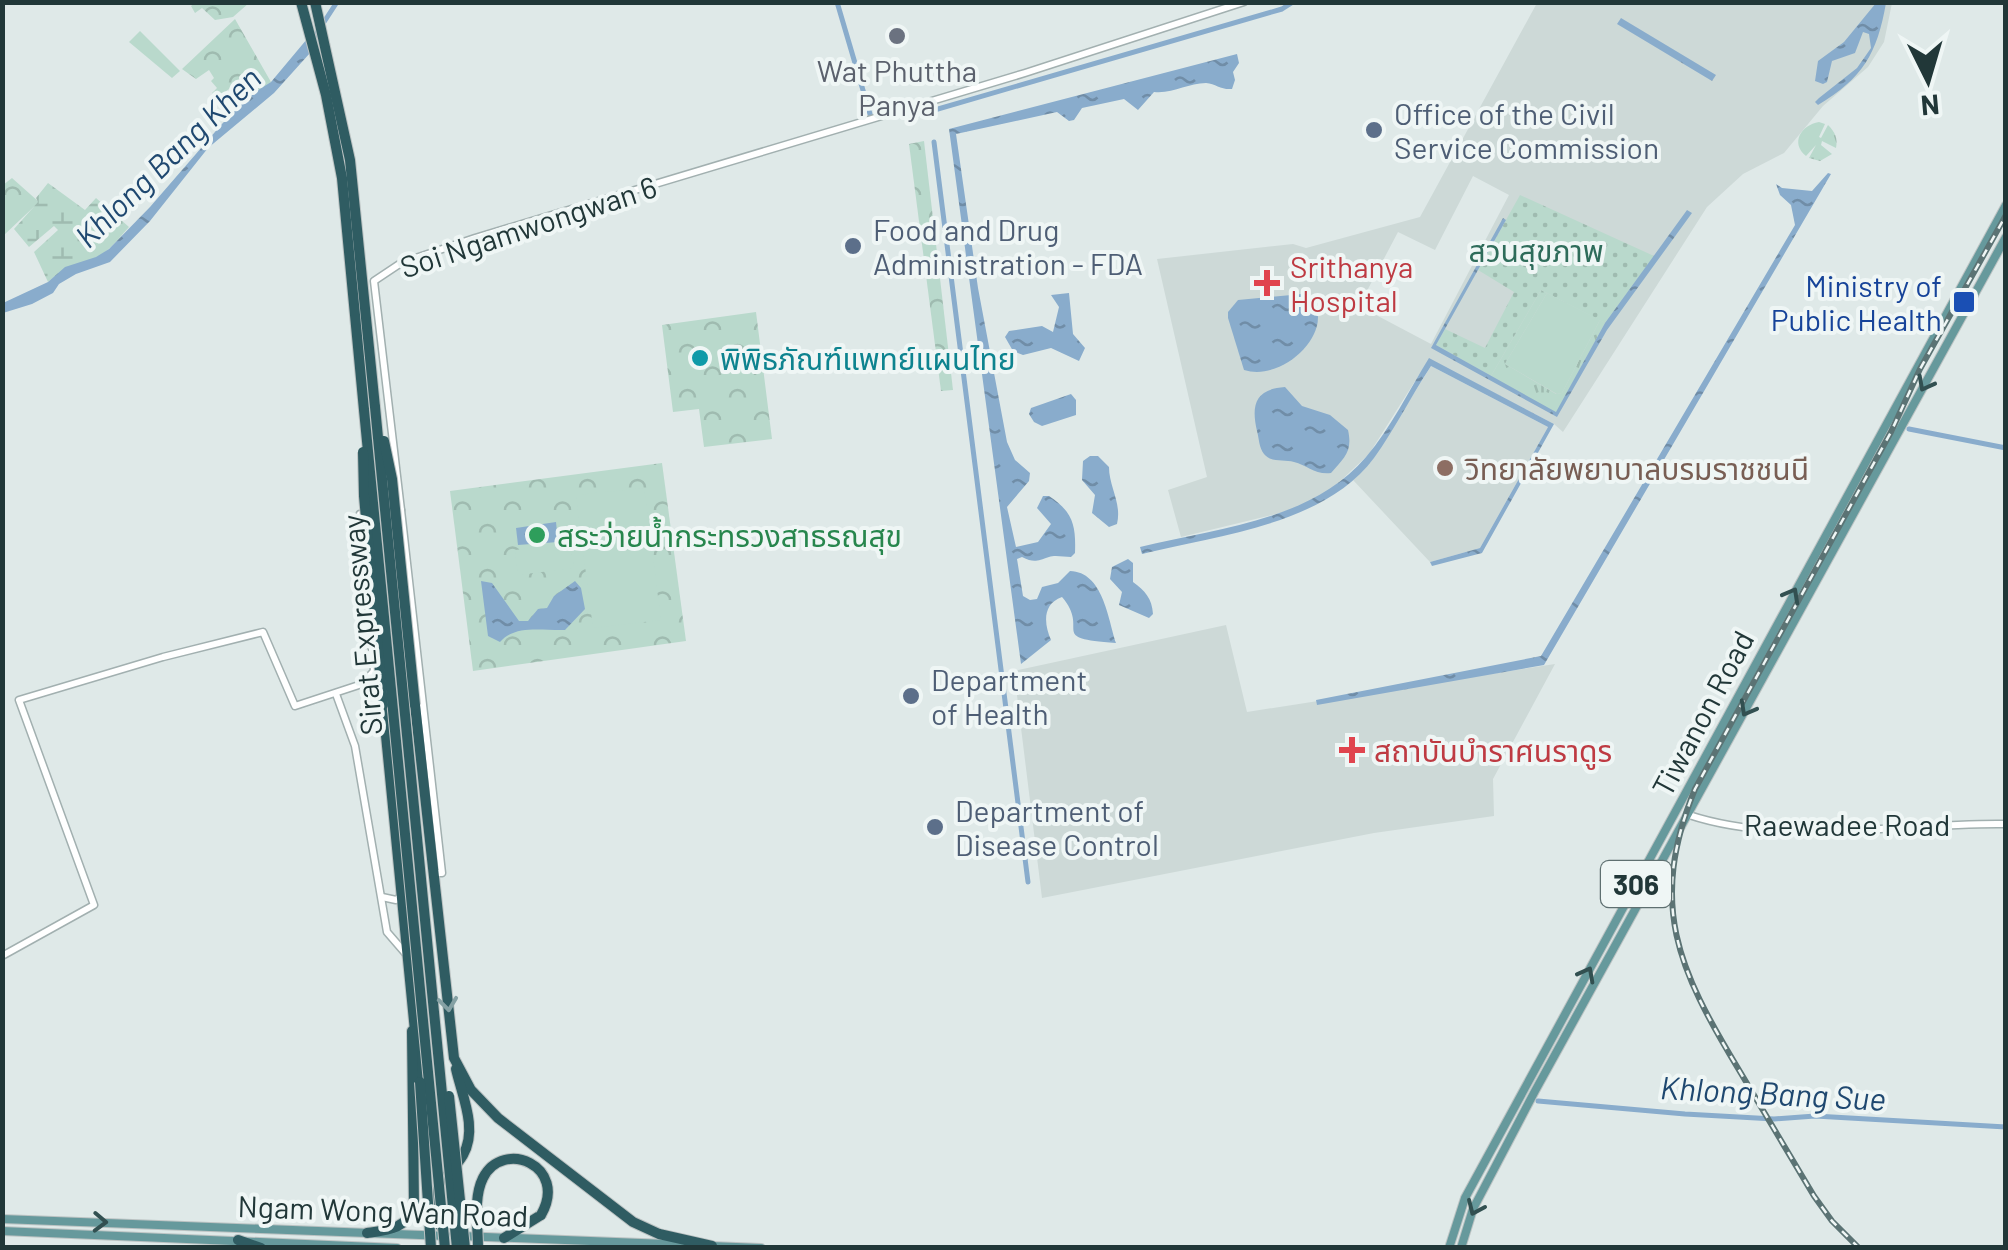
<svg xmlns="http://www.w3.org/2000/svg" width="2008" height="1250" font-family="Barlow,'Noto Sans Thai',sans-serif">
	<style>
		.built { fill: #cdd9d7; fill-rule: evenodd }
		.grass { fill: url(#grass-tufts) }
		.forest { fill: url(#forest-crowns) }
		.wetland { fill: url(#wetland-marsh) }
		.garden { fill: url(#garden-dots) }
		.pitch { fill: #b9d9cc }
		.water { fill: url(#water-ripples) }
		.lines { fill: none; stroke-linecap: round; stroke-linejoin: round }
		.canal { stroke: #89accc; stroke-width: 5 }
		.tertiary-casing { stroke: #a2b0b0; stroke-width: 9 }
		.primary-casing { stroke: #bcc3c3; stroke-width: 10 }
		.motorway-casing { stroke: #bcc3c3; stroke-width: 12 }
		.tertiary { stroke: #fff; stroke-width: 6 }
		.primary { stroke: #66999c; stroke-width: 8 }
		.motorway { stroke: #2f5c62; stroke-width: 10 }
		.rail-casing { stroke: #5b7374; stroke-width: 6 }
		.rail { stroke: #eff6f5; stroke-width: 2.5; stroke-dasharray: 8; stroke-linecap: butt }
		.motorway-bridge-casing { stroke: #bcc3c3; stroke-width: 12; stroke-linecap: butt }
		.motorway-bridge { stroke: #2f5c62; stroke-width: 10 }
		.oneway { stroke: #325051 }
		.oneway2 { stroke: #85a1a4 }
		.worship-dot { fill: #6b7280; stroke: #eff6f5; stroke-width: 4 }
		.service-dot { fill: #5c6f8a; stroke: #eff6f5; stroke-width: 4 }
		.health-dot { fill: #e0444e; stroke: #eff6f5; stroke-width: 4 }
		.transit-dot { fill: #1a4fb4; stroke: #eff6f5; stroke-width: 4 }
		.culture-dot { fill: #0f9aa8; stroke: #eff6f5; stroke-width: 4 }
		.education-dot { fill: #8d6e63; stroke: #eff6f5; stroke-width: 4 }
		.leisure-dot { fill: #2e9e5b; stroke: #eff6f5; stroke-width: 4 }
		.labels { text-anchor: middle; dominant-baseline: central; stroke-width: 8; stroke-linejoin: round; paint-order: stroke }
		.shield { fill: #eff6f5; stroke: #5f7071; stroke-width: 2.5 }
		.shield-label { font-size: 28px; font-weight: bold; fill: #213738 }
		.worship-label { font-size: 30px; fill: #5b616d; stroke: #eff6f5 }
		.service-label { font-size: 30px; fill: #4e5e75; stroke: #eff6f5; text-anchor: start }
		.street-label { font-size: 30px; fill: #213738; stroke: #eff6f5 }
		.park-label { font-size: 30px; fill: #2e6c5a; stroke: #eff6f5 }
		.health-label { font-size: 30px; fill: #be3a42; stroke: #eff6f5; text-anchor: start }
		.transit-label { font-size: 30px; fill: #164399; stroke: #eff6f5; text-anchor: end }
		.culture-label { font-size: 30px; fill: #0d838f; stroke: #eff6f5; text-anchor: start }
		.education-label { font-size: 30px; fill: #785e54; stroke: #eff6f5; text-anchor: start }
		.leisure-label { font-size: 30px; fill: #27864d; stroke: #eff6f5; text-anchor: start }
		.water-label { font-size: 32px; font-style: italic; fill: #1f4870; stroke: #eff6f5 }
	</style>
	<defs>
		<pattern id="grass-tufts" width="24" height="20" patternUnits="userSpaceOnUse" patternTransform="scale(2.5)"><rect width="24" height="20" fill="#b9d9cc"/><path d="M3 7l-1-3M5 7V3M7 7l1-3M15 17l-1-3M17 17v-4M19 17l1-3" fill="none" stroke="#9fbbb0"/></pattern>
		<pattern id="forest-crowns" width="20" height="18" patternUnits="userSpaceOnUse" patternTransform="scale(2.5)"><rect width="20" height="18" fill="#b9d9cc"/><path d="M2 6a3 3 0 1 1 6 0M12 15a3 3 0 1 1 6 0" fill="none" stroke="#9fbbb0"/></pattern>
		<pattern id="wetland-marsh" width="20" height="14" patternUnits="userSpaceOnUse" patternTransform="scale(2.5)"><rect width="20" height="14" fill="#b9d9cc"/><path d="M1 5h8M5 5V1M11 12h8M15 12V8" fill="none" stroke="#9fbbb0"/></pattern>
		<pattern id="garden-dots" width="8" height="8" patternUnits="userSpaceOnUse" patternTransform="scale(2.5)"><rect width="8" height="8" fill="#b9d9cc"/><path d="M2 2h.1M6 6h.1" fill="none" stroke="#9fbbb0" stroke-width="1.8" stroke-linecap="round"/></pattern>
		<pattern id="water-ripples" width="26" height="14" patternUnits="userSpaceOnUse" patternTransform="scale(2.5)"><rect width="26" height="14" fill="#89accc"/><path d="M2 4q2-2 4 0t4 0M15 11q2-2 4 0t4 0" fill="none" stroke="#708da7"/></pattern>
	</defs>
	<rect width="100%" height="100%" fill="#dfe9e8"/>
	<!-- built -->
	<g class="built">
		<path d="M1537,3H1892L1884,42L1868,67L1823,106L1784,153L1743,174L1707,207L1563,432L1554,424L1429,359L1369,454L1334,487L1311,502L1280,513L1181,537L1168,490L1207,477L1157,259L1293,244L1306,248L1420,217ZM1473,176L1509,195L1431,344L1359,306L1398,232L1435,250Z"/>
		<polygon points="1431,366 1548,427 1480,548 1430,562 1353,480 1373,459"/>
		<polygon points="1226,625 1247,712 1555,664 1493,779 1494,816 1374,833 1042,898 1014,671"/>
	</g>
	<!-- grass -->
	<g class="grass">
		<polygon points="140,31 180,71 172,78 129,42"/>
		<path d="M1819,122L1825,124L1819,137L1821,138L1828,125C1835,132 1838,138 1836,148L1822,141L1821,145L1832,154L1820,161L1809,158L1816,145L1806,156C1790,143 1801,125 1819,122Z"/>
		<polygon points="1541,290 1547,293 1505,364 1556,394 1562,393 1600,320 1605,323 1556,413 1491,376"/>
	</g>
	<!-- forest -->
	<g class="forest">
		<polygon points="195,3 195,2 249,3 233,17 215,20 202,8 195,13 191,6"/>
		<polygon points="235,19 271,82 245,102 232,87 216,98 212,93 217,88 211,81 214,78 209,70 196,79 182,69"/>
		<polygon points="924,141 953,390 941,391 909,144"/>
		<polygon points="12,178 39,202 3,236 3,185"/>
		<polygon points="756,312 772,439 704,447 699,409 673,412 662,325"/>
		<polygon points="662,463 686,641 473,671 450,491"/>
	</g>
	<!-- wetland -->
	<path class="wetland" d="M48,183L85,210L96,198L129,227C120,237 111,249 99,256C77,267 70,263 48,282L34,252L58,230L54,226L29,247L14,229L38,202L36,198Z"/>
	<!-- garden -->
	<polygon class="garden" points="1520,195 1654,256 1605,323 1541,290 1491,376 1436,345 1445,329 1485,348 1514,292 1478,270"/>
	<!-- pitch -->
	<g class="pitch">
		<polygon points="1547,293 1600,320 1562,393 1557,394 1505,364"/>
		<polygon points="644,488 661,620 593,628 576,495"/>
		<polygon points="570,543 574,568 518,575 515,550"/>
	</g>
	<!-- water -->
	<g class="water">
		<path d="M1876,3H1886C1877,54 1863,78 1818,105L1815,102L1819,98L1857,68L1871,48L1869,34L1863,32L1855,53L1832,61L1827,82L1823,84L1815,81L1818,61L1844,42Z"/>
		<polygon points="1621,18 1716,75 1712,81 1617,24"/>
		<polygon points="307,39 310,53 274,93 208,148 150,221 110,262 76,274 59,284 53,293 32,304 3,313 3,303 48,282 65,267 96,257 109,249 150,207 221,125 249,96 271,82"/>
		<path d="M1237,54L1239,63L1233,72L1235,80L1232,89C1221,90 1216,84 1206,83C1188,83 1173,94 1154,92L1138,110L1124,99L1082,108L1074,120L1069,121L1057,112L956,134L978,288L1007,442L1015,460L1030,473L1029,481L1007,507L1016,547L1038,542L1051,524L1037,508L1043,496H1049C1073,512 1076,525 1075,553L1071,557C1064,557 1055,555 1049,557C1037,561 1034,563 1022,557L1017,559L1023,596L1030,600L1037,599L1042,587L1058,583L1070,571C1103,572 1108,618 1116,643C1046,638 1091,631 1062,597C1042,604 1044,624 1051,640L1021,664L949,129Z"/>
		<polygon points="1828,173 1831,174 1544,665 1317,705 1316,700 1541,656 1795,225 1791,205 1780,195 1776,184 1782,188 1812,191"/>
		<polygon points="1687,210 1692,213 1607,330 1557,417 1431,348 1503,218 1506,220 1436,345 1556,412 1605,323"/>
		<polygon points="1069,293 1073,334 1085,348 1079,361 1051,348 1023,355 1013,351 1005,337 1009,331 1042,326 1053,332 1059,307 1051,295"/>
		<path d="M1302,294C1346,316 1290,384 1244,370L1228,318V312L1238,300Z"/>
		<path d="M1429,358L1554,424L1482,553L1432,566L1430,562L1480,548L1548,427L1431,366C1411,396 1395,429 1374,458C1324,525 1218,535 1142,554L1140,547C1218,528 1311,521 1366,457C1391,428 1409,390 1429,358Z"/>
		<path d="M1285,387L1302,406L1330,415L1348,430C1353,452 1344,458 1331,473C1315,475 1307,465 1294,462C1284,459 1271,463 1264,454C1259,448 1259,438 1257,431C1251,405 1255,389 1285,387Z"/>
		<polygon points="1071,394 1076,400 1076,415 1042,426 1034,422 1029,414 1031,408"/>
		<path d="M1090,456H1098L1109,467C1109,487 1122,503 1117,524L1109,527L1092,513L1095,495L1082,480L1083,461Z"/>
		<polygon points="556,522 558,542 518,545 516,528"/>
		<path d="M1128,559L1133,563V582C1145,591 1152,598 1153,614L1149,618L1119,605L1122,592L1110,579L1112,567Z"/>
		<path d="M481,581L492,583L519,621H528L538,609L547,608L554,596L575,581L581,588L585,609L565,630C544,631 515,624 500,642L488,636Z"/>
	</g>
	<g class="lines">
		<!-- canal -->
		<g class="canal">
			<polyline points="837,2 870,114"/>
			<polyline points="313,39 337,2"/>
			<polyline points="907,118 1282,9 1293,2"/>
			<polyline points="934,142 1028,882"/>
			<polyline points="1909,429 2006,448"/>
			<polyline points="1538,1101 1685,1114 1774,1119 1815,1116 2006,1127"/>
		</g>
		<defs>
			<g id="tertiary">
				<polyline points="401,510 442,873 433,873"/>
				<polyline points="393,511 401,510 374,281 401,263 475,238 1025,73 1244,2"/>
				<polyline points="336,694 355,746 387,932 406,954"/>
				<path d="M1689,815C1786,847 1904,822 2006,824"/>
				<polyline points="382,897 396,900 401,896"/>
				<polyline points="2,956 94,905 19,700 163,657 263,632 295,706 362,684 374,671 360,514 365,513"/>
			</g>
			<g id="primary">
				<polyline points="2,1219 447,1236"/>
				<polyline points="2,1231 397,1248"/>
				<polyline points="461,1236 692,1245"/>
				<polyline points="711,1246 761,1248"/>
				<polyline points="1449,1248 1465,1198 2006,205"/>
				<polyline points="1461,1248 1473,1209 1535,1091 2006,237"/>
			</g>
			<g id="motorway">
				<polyline points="301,2 326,95 342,178 364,410"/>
				<polyline points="315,2 350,160 375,407"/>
				<polyline points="383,705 420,1082"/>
				<polyline points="415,705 454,1058 471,1090 498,1118 633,1222 659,1234 712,1246"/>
				<path d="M442,1228L438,1222L435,1194C441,1178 455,1169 463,1155C478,1129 462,1096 456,1069"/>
				<path d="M367,1233C388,1230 406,1229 414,1207L412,1031"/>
				<polyline points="504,1238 541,1215"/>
				<polyline points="238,1240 261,1248"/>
			</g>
		</defs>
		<!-- tertiary casing -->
		<use href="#tertiary" class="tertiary-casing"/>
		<!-- primary casing -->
		<use href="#primary" class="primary-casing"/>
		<!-- motorway casing -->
		<use href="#motorway" class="motorway-casing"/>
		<!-- tertiary -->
		<use href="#tertiary" class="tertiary"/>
		<!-- primary -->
		<use href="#primary" class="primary"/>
		<!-- motorway -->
		<use href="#motorway" class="motorway"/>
		<defs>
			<path id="rail" d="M1859,1248L1832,1221L1814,1196C1789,1154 1764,1112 1739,1070C1678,969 1648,905 1695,789L1891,432L1920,369L2006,215"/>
		</defs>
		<!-- rail casing -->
		<use href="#rail" class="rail-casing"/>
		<!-- rail -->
		<use href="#rail" class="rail"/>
		<defs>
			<g id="motorway-bridge">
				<polyline points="375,407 457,1248"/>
				<polyline points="364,410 445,1248"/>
				<polyline points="384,441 392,479 415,705"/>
				<polyline points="363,452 364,496 383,705"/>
				<polyline points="420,1082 431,1248"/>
				<polyline points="449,1096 465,1248"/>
				<path d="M478,1248C478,1226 473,1198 483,1178C503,1138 569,1166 541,1215"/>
			</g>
		</defs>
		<!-- motorway-bridge casing -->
		<use href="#motorway-bridge" class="motorway-bridge-casing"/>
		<!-- motorway-bridge -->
		<use href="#motorway-bridge" class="motorway-bridge"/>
	</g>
	<!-- one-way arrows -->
	<defs><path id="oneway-chevron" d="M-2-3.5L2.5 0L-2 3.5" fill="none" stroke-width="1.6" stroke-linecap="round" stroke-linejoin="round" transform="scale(2.5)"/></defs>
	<g class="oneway">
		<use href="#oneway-chevron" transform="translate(1925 384) rotate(118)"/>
		<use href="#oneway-chevron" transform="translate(1792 595) rotate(-61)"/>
		<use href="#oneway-chevron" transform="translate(1747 709) rotate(119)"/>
		<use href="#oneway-chevron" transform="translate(1587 974) rotate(-62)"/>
		<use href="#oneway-chevron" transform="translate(1475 1208) rotate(114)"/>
		<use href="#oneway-chevron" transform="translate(100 1222) rotate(2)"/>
	</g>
	<use class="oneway2" href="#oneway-chevron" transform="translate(448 1004) rotate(83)"/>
	<!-- markers -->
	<circle class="worship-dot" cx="897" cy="36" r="10"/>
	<g class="service-dot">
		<circle cx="1374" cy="130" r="10"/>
		<circle cx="853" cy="246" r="10"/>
		<circle cx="911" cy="696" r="10"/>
		<circle cx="935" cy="827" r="10"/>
	</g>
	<g class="health-dot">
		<path d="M1262 268h10v10h10v10h-10v10h-10v-10h-10v-10h10z"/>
		<path d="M1347 735h10v10h10v10h-10v10h-10v-10h-10v-10h10z"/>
	</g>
	<rect class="transit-dot" x="1952" y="290" width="24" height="24" rx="5"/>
	<circle class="culture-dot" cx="700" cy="358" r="10"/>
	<circle class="education-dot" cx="1445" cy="468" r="10"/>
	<circle class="leisure-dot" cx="537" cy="535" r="10"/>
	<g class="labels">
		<!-- shield labels -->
		<rect class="shield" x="1601" y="861" width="70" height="46" rx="8"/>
		<g class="shield-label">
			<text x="1636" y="884">306</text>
		</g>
		<!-- worship labels -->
		<g class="worship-label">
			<text x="897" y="70">Wat Phuttha<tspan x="897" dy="34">Panya</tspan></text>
		</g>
		<!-- service labels -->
		<g class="service-label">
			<text x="1394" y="113">Office of the Civil<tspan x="1394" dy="34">Service Commission</tspan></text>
			<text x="873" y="229">Food and Drug<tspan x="873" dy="34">Administration - FDA</tspan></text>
			<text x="931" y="679">Department<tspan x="931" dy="34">of Health</tspan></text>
			<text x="955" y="810">Department of<tspan x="955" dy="34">Disease Control</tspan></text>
		</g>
		<!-- street labels -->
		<g class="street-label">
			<text transform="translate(528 226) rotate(-18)">Soi Ngamwongwan 6</text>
			<text transform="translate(361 625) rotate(-95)">Sirat Expressway</text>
			<text transform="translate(1702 713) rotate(-62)">Tiwanon Road</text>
			<text x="1847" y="824">Raewadee Road</text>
			<text transform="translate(383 1210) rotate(2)">Ngam Wong Wan Road</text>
		</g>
		<!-- park labels -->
		<g class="park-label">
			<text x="1536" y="250">สวนสุขภาพ</text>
		</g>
		<!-- health labels -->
		<g class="health-label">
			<text x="1290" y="266">Srithanya<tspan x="1290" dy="34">Hospital</tspan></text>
			<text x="1374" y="750">สถาบันบำราศนราดูร</text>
		</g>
		<!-- transit labels -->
		<g class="transit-label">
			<text x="1942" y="285">Ministry of<tspan x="1942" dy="34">Public Health</tspan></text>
		</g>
		<!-- culture labels -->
		<g class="culture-label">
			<text x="720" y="358">พิพิธภัณฑ์แพทย์แผนไทย</text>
		</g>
		<!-- education labels -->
		<g class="education-label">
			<text x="1465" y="468">วิทยาลัยพยาบาลบรมราชชนนี</text>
		</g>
		<!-- leisure labels -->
		<g class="leisure-label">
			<text x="557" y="535">สระว่ายน้ำกระทรวงสาธรณสุข</text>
		</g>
		<!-- water labels -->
		<g class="water-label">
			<text transform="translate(167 156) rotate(-44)">Khlong Bang Khen</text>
			<text transform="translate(1773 1092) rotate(3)">Khlong Bang Sue</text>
		</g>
	</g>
	<!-- border -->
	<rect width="2008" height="1250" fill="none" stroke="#213738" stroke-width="10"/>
	<!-- north arrow -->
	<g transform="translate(1928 80) rotate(175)" stroke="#eff6f5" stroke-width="8" paint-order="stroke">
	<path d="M0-8L18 38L0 25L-18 38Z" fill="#213738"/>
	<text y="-15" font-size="28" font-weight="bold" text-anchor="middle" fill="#213738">N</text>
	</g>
</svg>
